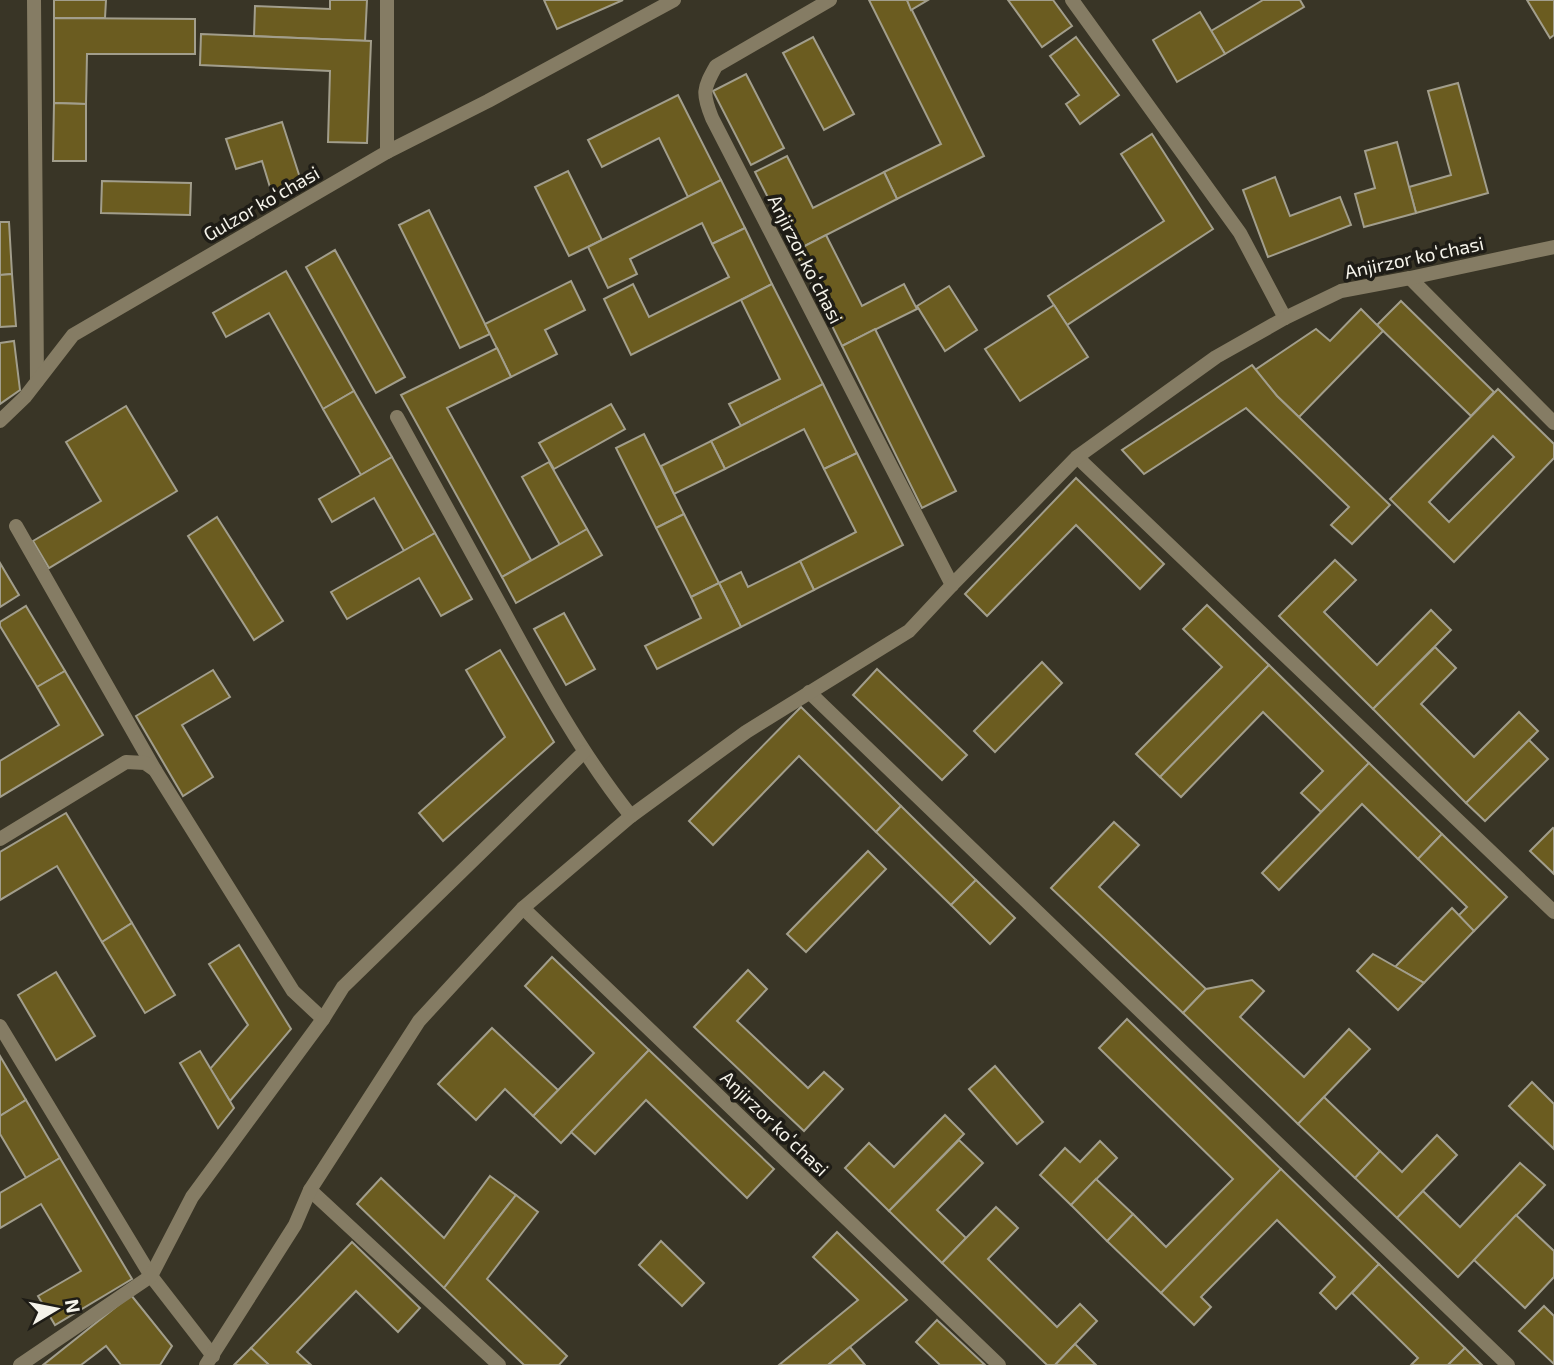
<svg xmlns="http://www.w3.org/2000/svg" width="1554" height="1365" font-family="'Exo 2',sans-serif">
	<style>
		.building { fill: #6b5c20; stroke: #a29e8c; stroke-width: 2; fill-rule: evenodd }
		.lines { fill: none; stroke-linecap: round; stroke-linejoin: round }
		.lane { stroke: #857c64; stroke-width: 14 }
		.street { stroke: #857c64; stroke-width: 14 }
		.labels { text-anchor: middle; dominant-baseline: central; stroke-width: 7; stroke-linejoin: round; paint-order: stroke }
		.street-label { font-size: 19px; fill: #f5f3ea; stroke: #1e1c16 }
	</style>
	<rect width="100%" height="100%" fill="#393526"/>
	<!-- building -->
	<g class="building">
		<polygon points="54,0 106,0 105,18 54,18"/>
		<polygon points="330,0 367,0 365,41 254,36 255,6 330,9"/>
		<polygon points="544,0 623,0 557,29"/>
		<polygon points="869,0 907,0 984,156 897,199 884,172 941,144"/>
		<polygon points="907,0 928,0 911,10"/>
		<polygon points="1008,0 1053,0 1072,26 1042,47"/>
		<polygon points="1263,0 1300,0 1304,7 1225,54 1211,31"/>
		<polygon points="1527,0 1554,0 1554,35 1550,38"/>
		<polygon points="1200,12 1225,54 1177,82 1153,40"/>
		<polygon points="54,18 195,19 195,54 87,54 86,104 54,103"/>
		<polygon points="201,34 371,41 367,143 328,142 330,71 200,65"/>
		<polygon points="813,37 854,114 824,130 783,53"/>
		<polygon points="1076,37 1119,95 1080,124 1066,104 1079,95 1050,56"/>
		<polygon points="746,74 784,148 751,165 713,91"/>
		<polygon points="1458,83 1488,193 1416,213 1409,187 1451,175 1428,91"/>
		<polygon points="678,95 721,180 688,197 659,138 602,167 588,140"/>
		<polygon points="54,103 86,104 86,161 53,161"/>
		<polygon points="282,122 303,187 273,197 262,161 236,169 226,139"/>
		<polygon points="1152,134 1213,229 1067,325 1048,296 1164,221 1121,154"/>
		<polygon points="1397,142 1416,213 1364,227 1355,194 1375,188 1365,151"/>
		<polygon points="787,156 813,208 884,172 897,199 795,251 755,172"/>
		<polygon points="568,171 602,240 569,256 535,187"/>
		<polygon points="1275,177 1290,216 1340,197 1351,225 1268,257 1243,190"/>
		<polygon points="721,180 745,228 712,244 702,223 630,259 637,274 608,288 588,247"/>
		<polygon points="102,181 191,183 190,215 101,213"/>
		<polygon points="429,210 490,334 460,348 399,225"/>
		<polygon points="0,222 9,222 12,274 0,275"/>
		<polygon points="745,228 772,284 631,355 604,299 633,284 649,317 729,277 712,244"/>
		<polygon points="826,235 862,306 904,284 917,309 842,346 795,251"/>
		<polygon points="335,250 405,377 376,393 306,267"/>
		<polygon points="286,271 354,391 323,409 269,313 226,337 213,313"/>
		<polygon points="12,274 16,326 0,327 0,275"/>
		<polygon points="571,281 585,310 545,330 557,354 511,377 485,324"/>
		<polygon points="772,284 823,384 741,426 729,404 780,379 741,300"/>
		<polygon points="949,286 977,330 945,351 917,306"/>
		<polygon points="1401,301 1494,392 1471,416 1377,325"/>
		<polygon points="1054,305 1088,357 1020,401 985,349"/>
		<polygon points="1361,309 1383,331 1299,417 1277,396 1255,370 1316,329 1330,341"/>
		<polygon points="875,329 956,491 922,508 842,346"/>
		<polygon points="14,341 20,390 0,404 0,343"/>
		<polygon points="497,348 511,377 447,408 531,560 502,577 401,395"/>
		<polygon points="1252,365 1277,396 1390,505 1352,544 1331,525 1349,507 1246,408 1144,474 1122,450"/>
		<polygon points="823,384 857,453 824,469 804,429 725,469 711,441"/>
		<path d="M1498,389L1554,444V458L1454,562L1390,499ZM1493,436L1514,457L1449,522L1429,502Z"/>
		<polygon points="354,391 392,457 361,475 323,409"/>
		<polygon points="611,404 625,429 554,469 539,443"/>
		<polygon points="126,406 177,491 49,568 33,541 101,501 66,442"/>
		<polygon points="644,434 684,514 656,528 616,448"/>
		<polygon points="711,441 725,469 674,494 661,466"/>
		<polygon points="857,453 903,545 814,590 800,561 856,532 824,469"/>
		<polygon points="392,457 435,533 404,551 374,498 332,522 319,499"/>
		<polygon points="549,462 587,529 560,545 522,477"/>
		<polygon points="1076,478 1164,564 1140,589 1076,525 987,616 965,594"/>
		<polygon points="684,514 719,583 691,597 656,528"/>
		<polygon points="217,517 283,621 254,640 188,536"/>
		<polygon points="587,529 602,555 516,603 502,577"/>
		<polygon points="435,533 472,599 441,616 419,578 347,619 331,592"/>
		<polygon points="1335,560 1356,580 1324,612 1377,665 1431,610 1451,630 1373,709 1279,616"/>
		<polygon points="800,561 814,590 741,627 719,583 741,572 748,587"/>
		<polygon points="0,563 19,595 0,607"/>
		<polygon points="719,583 741,627 657,669 645,646 701,618 691,597"/>
		<polygon points="1207,605 1269,665 1160,777 1136,754 1222,667 1183,629"/>
		<polygon points="26,606 65,671 37,687 0,626 0,622"/>
		<polygon points="564,613 595,669 566,685 534,629"/>
		<polygon points="1435,647 1456,668 1421,704 1474,757 1519,712 1538,731 1466,803 1373,709"/>
		<polygon points="500,650 554,742 443,841 419,813 505,737 466,670"/>
		<polygon points="1042,662 1062,683 995,752 974,731"/>
		<polygon points="1269,665 1369,763 1321,812 1301,793 1323,771 1263,712 1181,797 1160,777"/>
		<polygon points="877,669 967,755 942,780 853,695"/>
		<polygon points="213,670 230,697 182,725 213,777 183,796 136,716"/>
		<polygon points="65,671 103,735 0,797 0,761 59,725 37,687"/>
		<polygon points="801,707 901,806 876,832 799,756 713,845 689,821"/>
		<polygon points="1529,740 1548,759 1485,821 1466,803"/>
		<polygon points="1369,763 1442,834 1418,859 1362,804 1279,890 1262,873"/>
		<polygon points="901,806 976,880 951,905 876,832"/>
		<polygon points="66,813 132,923 102,942 57,866 0,900 0,852"/>
		<polygon points="1114,822 1139,845 1099,887 1206,989 1183,1013 1051,888"/>
		<polygon points="1553,828 1554,829 1554,874 1530,851"/>
		<polygon points="1442,834 1507,897 1474,931 1458,916 1467,907 1418,859"/>
		<polygon points="868,851 886,869 806,952 787,934"/>
		<polygon points="976,880 1015,918 990,944 951,905"/>
		<polygon points="1452,908 1474,931 1424,983 1395,967"/>
		<polygon points="132,923 175,995 145,1013 102,942"/>
		<polygon points="239,945 291,1029 230,1101 210,1069 248,1025 209,964"/>
		<polygon points="1373,954 1424,983 1398,1010 1357,971"/>
		<polygon points="552,957 649,1050 561,1143 533,1116 594,1053 525,986"/>
		<polygon points="748,970 767,989 737,1021 808,1088 824,1072 843,1089 804,1131 694,1027"/>
		<polygon points="56,972 95,1036 56,1060 18,995"/>
		<polygon points="1252,980 1264,991 1240,1017 1304,1077 1349,1029 1370,1049 1298,1124 1183,1013 1206,989"/>
		<polygon points="1127,1019 1281,1169 1161,1293 1107,1241 1133,1214 1166,1247 1233,1179 1099,1048"/>
		<polygon points="492,1028 558,1090 533,1116 505,1089 476,1120 438,1084"/>
		<polygon points="649,1050 774,1169 747,1198 646,1100 595,1154 571,1132"/>
		<polygon points="200,1051 234,1108 218,1128 180,1063"/>
		<polygon points="0,1056 26,1100 0,1116"/>
		<polygon points="995,1066 1043,1122 1017,1144 969,1089"/>
		<polygon points="1532,1082 1554,1104 1554,1149 1509,1106"/>
		<polygon points="1324,1097 1380,1151 1355,1178 1298,1124"/>
		<polygon points="26,1100 60,1158 26,1178 0,1134 0,1116"/>
		<polygon points="945,1115 964,1134 889,1211 845,1168 869,1143 894,1167"/>
		<polygon points="1437,1135 1457,1155 1397,1218 1355,1178 1380,1151 1402,1172"/>
		<polygon points="959,1140 983,1163 937,1210 966,1238 942,1263 889,1211"/>
		<polygon points="1100,1141 1117,1158 1071,1205 1040,1175 1065,1148 1080,1162"/>
		<polygon points="60,1158 132,1279 55,1325 38,1296 81,1271 41,1204 0,1228 0,1193"/>
		<polygon points="1520,1163 1545,1185 1458,1277 1397,1218 1423,1191 1460,1227"/>
		<polygon points="1281,1169 1379,1264 1336,1309 1320,1293 1335,1277 1277,1220 1201,1297 1211,1307 1194,1325 1161,1293"/>
		<polygon points="490,1176 516,1195 444,1288 357,1204 381,1178 444,1238"/>
		<polygon points="1096,1179 1133,1214 1107,1241 1071,1205"/>
		<polygon points="516,1195 538,1212 487,1279 567,1356 559,1365 524,1365 444,1288"/>
		<polygon points="996,1207 1018,1228 988,1259 1057,1327 1080,1304 1097,1321 1055,1365 1047,1365 942,1263"/>
		<polygon points="1516,1215 1554,1251 1554,1277 1525,1308 1474,1260"/>
		<polygon points="837,1232 907,1300 828,1365 779,1365 858,1300 813,1257"/>
		<polygon points="661,1241 704,1283 682,1306 639,1265"/>
		<polygon points="352,1242 420,1308 398,1332 356,1291 297,1352 311,1365 269,1365 251,1348"/>
		<polygon points="1379,1264 1465,1348 1448,1365 1411,1365 1418,1358 1352,1293"/>
		<polygon points="131,1295 172,1346 160,1365 121,1365 106,1346 81,1365 43,1365"/>
		<polygon points="1544,1306 1554,1316 1554,1364 1519,1331"/>
		<polygon points="937,1320 985,1365 940,1365 916,1342"/>
		<polygon points="1075,1344 1096,1365 1055,1365"/>
		<polygon points="850,1347 865,1365 828,1365"/>
		<polygon points="251,1348 269,1365 234,1365"/>
		<polygon points="1465,1348 1482,1365 1448,1365"/>
	</g>
	<g class="lines">
		<!-- lane -->
		<polyline class="lane" points="16,526 155,770"/>
		<!-- street -->
		<g class="street">
			<polyline points="34,0 37,381"/>
			<path d="M830,0L716,66C703,89 702,93 712,118L952,585"/>
			<polyline points="1072,0 1240,233 1285,318"/>
			<polyline points="387,152 488,101 674,0"/>
			<polyline points="1410,278 1554,423"/>
			<path d="M397,417C432,481 467,544 502,608C541,680 580,752 631,816"/>
			<polyline points="0,421 25,397 73,335 387,152 387,0"/>
			<polyline points="1077,457 1554,912"/>
			<polyline points="809,692 1508,1365"/>
			<polyline points="0,839 126,762 145,763 155,770 293,991 323,1019"/>
			<polyline points="523,908 999,1365"/>
			<polyline points="0,1026 151,1276 213,1356"/>
			<polyline points="310,1190 499,1365"/>
			<polyline points="20,1365 151,1276 192,1197 323,1019 343,987 584,752"/>
			<polyline points="206,1365 295,1225 310,1190 419,1021 523,908 631,816 746,732 909,631 952,585 1077,457 1216,357 1285,318 1341,291 1410,278 1554,247"/>
		</g>
	</g>
	<g class="labels">
		<!-- street labels -->
		<g class="street-label">
			<text transform="translate(261 203) rotate(-30)">Gulzor koʻchasi</text>
			<text transform="translate(1414 257) rotate(-12)">Anjirzor koʻchasi</text>
			<text transform="translate(806 259) rotate(63)">Anjirzor koʻchasi</text>
			<text transform="translate(775 1123) rotate(44)">Anjirzor koʻchasi</text>
		</g>
	</g>
	<!-- north arrow -->
	<g transform="translate(56 1309) rotate(80)" stroke="#1e1c16" stroke-width="5" paint-order="stroke">
	<path d="M0-5L12 26L0 18L-12 26Z" fill="#f5f3ea"/>
	<text y="-10" font-size="19" font-weight="bold" text-anchor="middle" fill="#f5f3ea">N</text>
	</g>
</svg>
